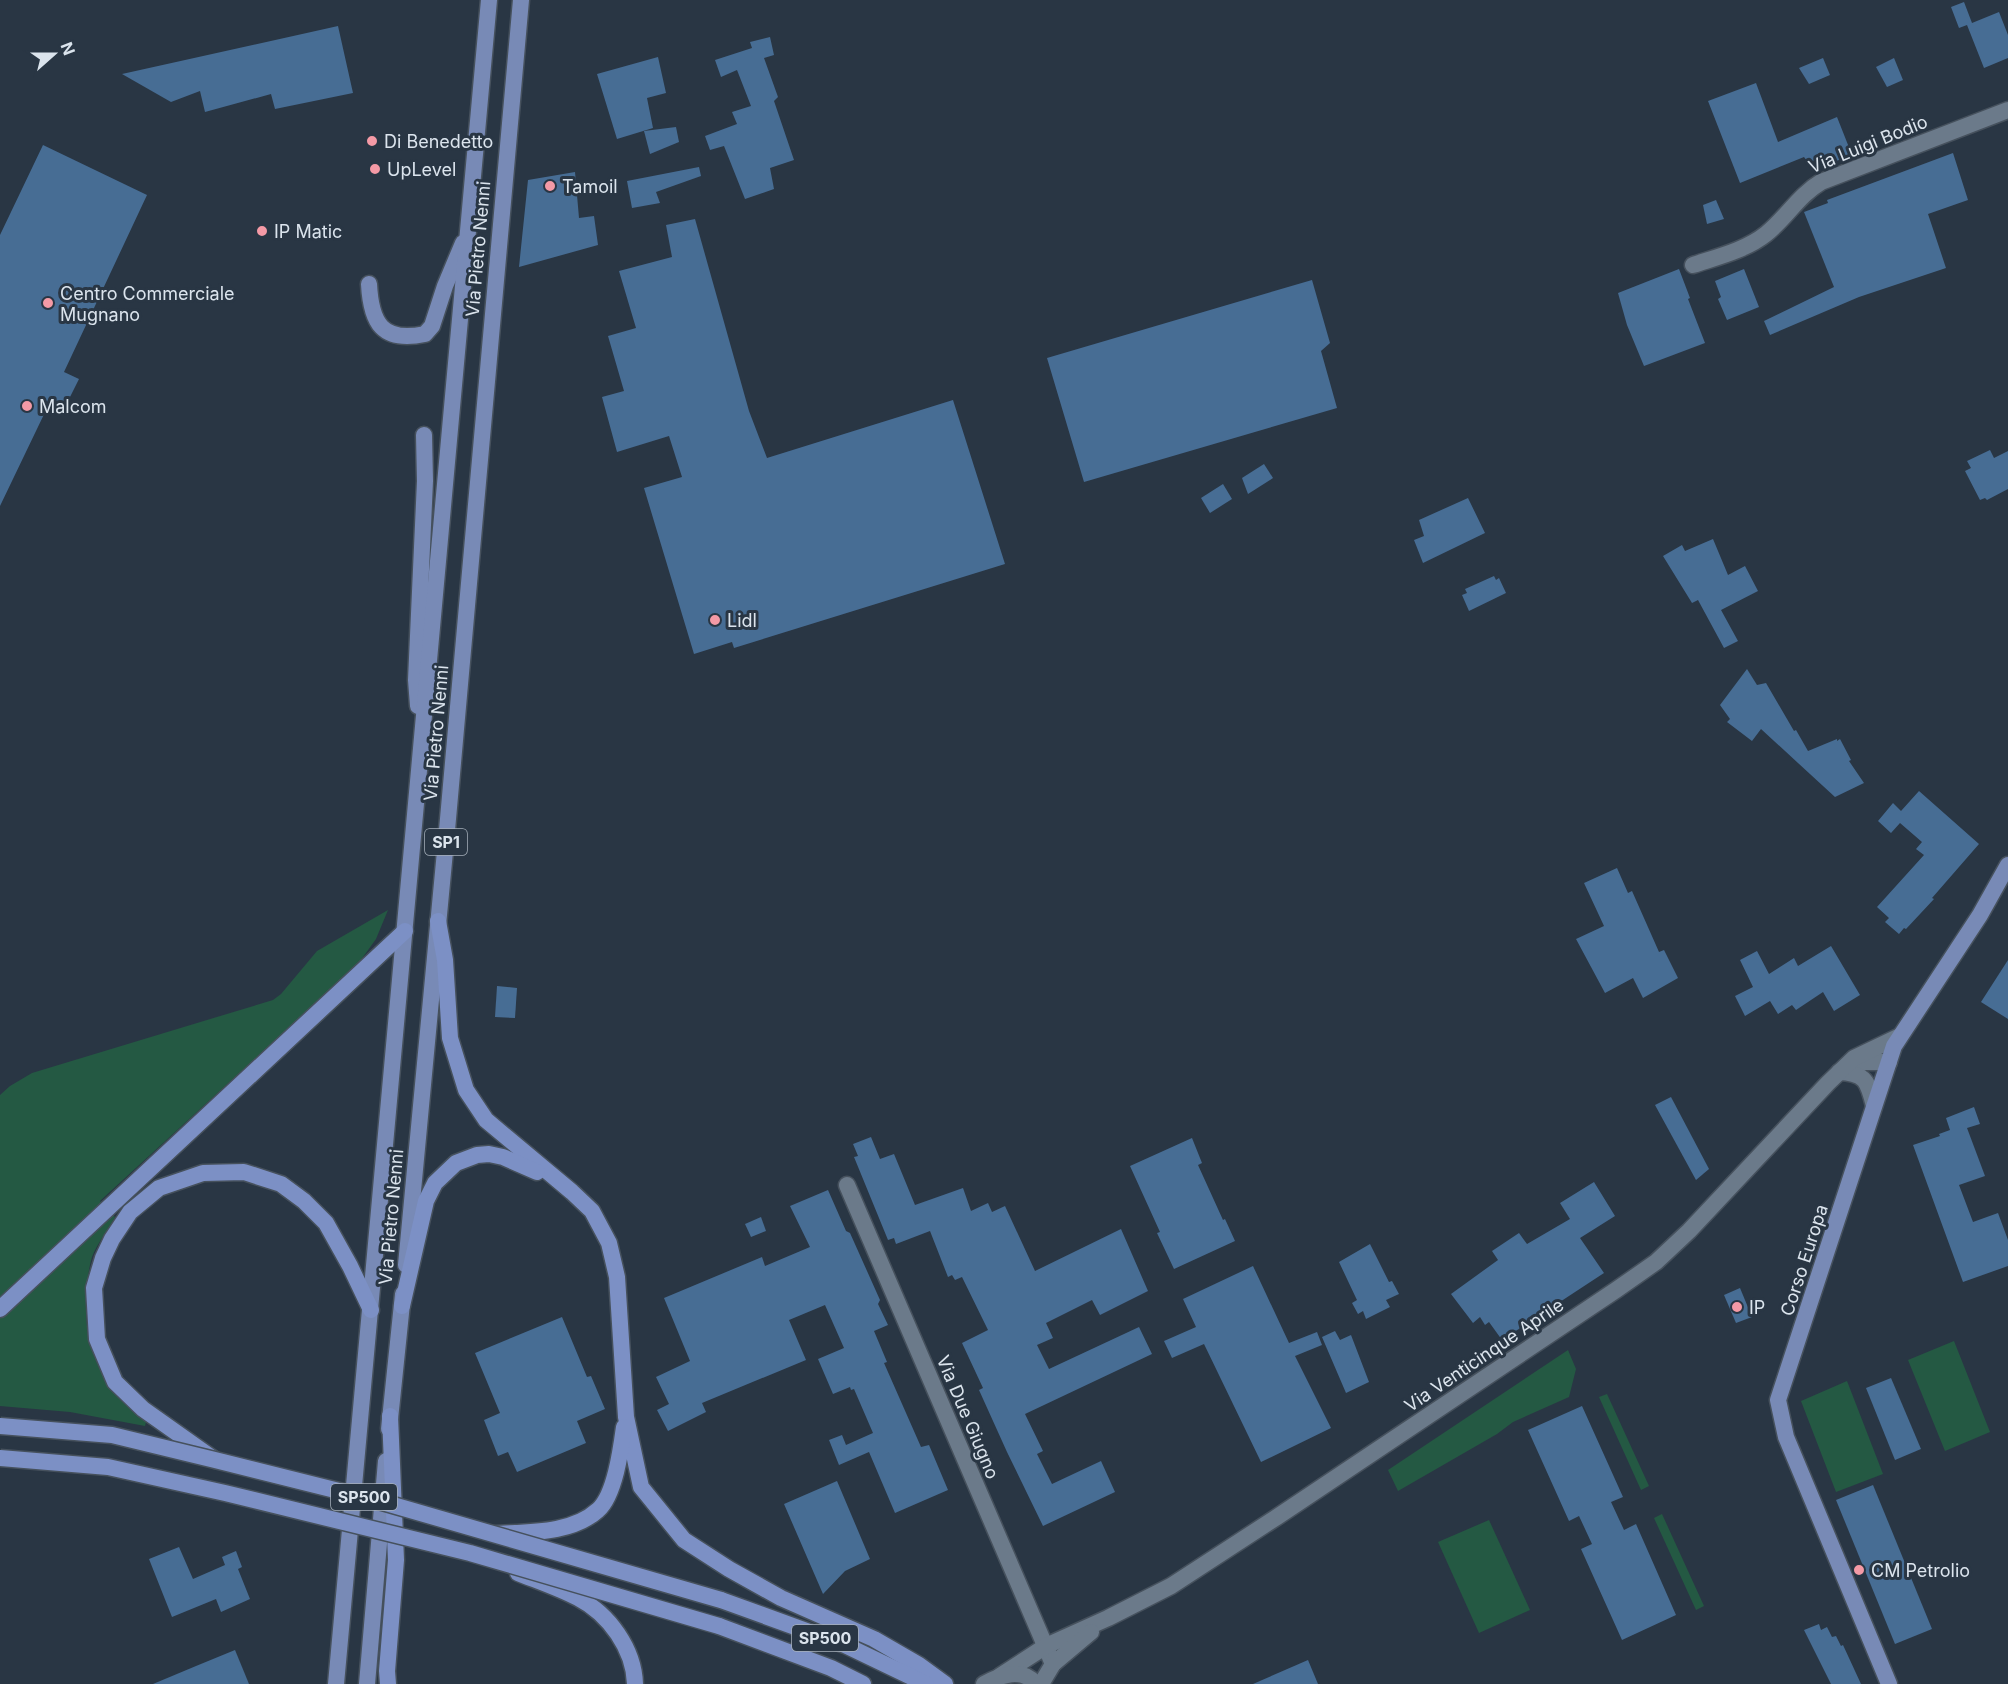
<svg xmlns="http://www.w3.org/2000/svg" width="2008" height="1684" font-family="Inter,sans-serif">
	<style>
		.green { fill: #245943 }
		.building { fill: #476d94 }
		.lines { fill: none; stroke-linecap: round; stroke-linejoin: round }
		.minor-casing { stroke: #46515d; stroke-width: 19 }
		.primary-casing { stroke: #46515d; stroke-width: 19 }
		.trunk-casing { stroke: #46515d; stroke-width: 19 }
		.minor { stroke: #6b7a8a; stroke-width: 16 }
		.primary { stroke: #788ab6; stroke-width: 16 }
		.trunk { stroke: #7c90c5; stroke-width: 16 }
		.trunk-bridge-casing { stroke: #46515d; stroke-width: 19; stroke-linecap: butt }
		.trunk-bridge { stroke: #7c90c5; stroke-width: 16 }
		.poi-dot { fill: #f49aa6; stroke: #293644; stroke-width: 2 }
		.labels { text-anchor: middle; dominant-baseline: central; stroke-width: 6; stroke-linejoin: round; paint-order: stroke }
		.shield { fill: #293644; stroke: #a6b0ba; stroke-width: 1.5 }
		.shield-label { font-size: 16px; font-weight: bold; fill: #dbe4ed }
		.poi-label { font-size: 18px; fill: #dbe4ed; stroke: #293644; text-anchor: start }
		.street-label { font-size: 18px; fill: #dbe4ed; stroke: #293644 }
	</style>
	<rect width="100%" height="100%" fill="#293644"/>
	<!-- green -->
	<g class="green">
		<path d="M388,910L376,939L358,964L100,1201L115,1217C108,1230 97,1244 92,1257C88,1270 87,1286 86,1299C84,1354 104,1388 146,1422L145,1426L70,1412L0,1406V1095L10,1086L32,1073L273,1000L281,994L317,951Z"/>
		<polygon points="1954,1341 1990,1432 1945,1451 1908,1360"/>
		<polygon points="1568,1350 1576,1369 1569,1397 1513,1422 1497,1434 1398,1491 1388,1470"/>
		<polygon points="1847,1381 1883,1474 1836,1492 1801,1401"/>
		<polygon points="1607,1394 1649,1486 1641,1490 1599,1397"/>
		<polygon points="1662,1514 1704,1606 1696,1610 1654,1518"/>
		<polygon points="1489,1520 1530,1610 1479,1633 1438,1542"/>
	</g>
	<!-- building -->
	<g class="building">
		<polygon points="1964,2 1972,23 1999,12 2008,35 2008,58 1984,68 1967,25 1959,28 1951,7"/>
		<polygon points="338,26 353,93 275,109 271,94 205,112 200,91 171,102 122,74"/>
		<polygon points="770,37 774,55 764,58 778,97 774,101 794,160 770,168 774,189 745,199 724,146 710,150 705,136 737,124 732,112 751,106 737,70 721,77 715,60 752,48 750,42"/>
		<polygon points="658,57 666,93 647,98 653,128 617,139 597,74"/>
		<polygon points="1823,58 1830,75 1809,84 1799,68"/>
		<polygon points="1894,58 1903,80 1887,87 1876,67"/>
		<polygon points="1756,83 1778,142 1837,117 1852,155 1826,165 1823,159 1810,165 1804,157 1740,183 1708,101"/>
		<polygon points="676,127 679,142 650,154 644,131"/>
		<polygon points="43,145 147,195 64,372 79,379 62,413 48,406 0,506 0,235"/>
		<polygon points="1953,153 1968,200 1928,214 1946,268 1859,297 1770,335 1764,321 1834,287 1804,212 1828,203 1827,200"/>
		<polygon points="699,167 701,176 656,192 660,203 632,208 627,181"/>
		<polygon points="575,172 579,218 594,216 598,245 519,267 528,180"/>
		<polygon points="1716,200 1724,219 1707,224 1703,205"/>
		<polygon points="695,219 749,411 767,458 953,400 1005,564 734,648 732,642 694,654 644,488 682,477 669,436 617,452 602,397 624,391 608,336 636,328 619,271 672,257 666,225"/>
		<polygon points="1679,269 1690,298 1688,299 1705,343 1644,366 1627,325 1618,293"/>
		<polygon points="1744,269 1759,307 1727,320 1718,299 1721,297 1715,281"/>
		<polygon points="1312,280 1330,343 1321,351 1337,408 1084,482 1047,358"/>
		<polygon points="1990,450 1994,458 2008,451 2008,489 1987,500 1985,498 1980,500 1965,471 1971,468 1967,461"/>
		<polygon points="1264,464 1273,478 1248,494 1242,478"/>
		<polygon points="1223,484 1232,499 1210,513 1201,498"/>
		<polygon points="1468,498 1485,533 1423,563 1414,540 1424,536 1419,520"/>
		<polygon points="1713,539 1728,575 1745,566 1758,591 1721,610 1738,641 1724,648 1698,600 1692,603 1663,556 1682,545 1685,551"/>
		<polygon points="1494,576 1496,580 1499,578 1506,593 1469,611 1462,595 1467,593 1465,589"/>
		<polygon points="1747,669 1757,685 1766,683 1794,731 1796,730 1808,751 1837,739 1837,741 1840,739 1851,760 1849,761 1864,783 1835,797 1761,729 1752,741 1727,722 1730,719 1720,705"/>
		<polygon points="1919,791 1979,844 1932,898 1934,899 1906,929 1904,928 1899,934 1885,922 1889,918 1877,907 1924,855 1916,849 1922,842 1900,823 1891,833 1878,821 1893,803 1901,811"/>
		<polygon points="1617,868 1628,893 1632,891 1659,952 1664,950 1678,978 1643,998 1633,978 1605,993 1576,939 1604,926 1584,883"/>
		<polygon points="1831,946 1860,995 1834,1011 1823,992 1796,1010 1792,1005 1778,1014 1770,1001 1745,1016 1735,996 1753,987 1740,960 1757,951 1769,974 1794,958 1798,966"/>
		<polygon points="2008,960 2008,1019 1981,1002"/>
		<polygon points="497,986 517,988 515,1018 495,1017"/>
		<polygon points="1671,1097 1709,1169 1696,1180 1655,1105"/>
		<polygon points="1974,1107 1980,1124 1967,1128 1985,1176 1959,1185 1973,1222 1998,1213 2008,1240 2008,1266 1963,1282 1913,1145 1940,1136 1939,1134 1950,1130 1946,1118"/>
		<polygon points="871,1137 880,1159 894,1154 915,1205 963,1188 971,1211 988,1203 992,1212 1005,1206 1035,1271 1121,1229 1148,1291 1100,1315 1092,1300 1046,1323 1053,1338 1037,1345 1049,1369 1139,1327 1152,1354 1025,1414 1043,1451 1037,1454 1052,1484 1101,1461 1115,1492 1043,1526 1007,1452 979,1390 983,1388 962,1343 988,1330 962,1277 955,1280 952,1275 948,1277 930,1231 896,1244 894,1238 888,1240 854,1157 858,1156 853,1144"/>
		<polygon points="1192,1138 1202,1163 1198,1165 1223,1220 1225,1219 1235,1241 1174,1269 1157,1233 1160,1232 1130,1166"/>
		<polygon points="1594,1182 1615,1216 1580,1238 1604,1273 1502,1340 1489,1322 1485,1325 1480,1317 1473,1323 1451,1294 1498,1260 1492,1251 1519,1233 1527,1244 1570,1219 1560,1203"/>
		<polygon points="828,1190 846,1231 850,1233 880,1300 878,1304 888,1325 874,1331 887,1362 884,1363 921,1447 929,1445 948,1490 895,1513 869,1452 839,1465 829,1440 842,1435 846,1445 873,1433 854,1389 851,1390 850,1387 833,1394 818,1359 844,1348 825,1305 789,1320 806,1360 702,1403 706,1412 668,1431 657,1410 669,1404 656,1377 690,1361 664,1298 762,1257 765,1266 810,1247 790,1206"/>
		<polygon points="761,1217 766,1231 751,1237 745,1224"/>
		<polygon points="1370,1244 1389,1282 1392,1281 1399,1294 1386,1300 1390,1307 1366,1319 1363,1311 1358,1314 1352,1303 1357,1300 1356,1298 1339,1262"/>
		<polygon points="1253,1266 1289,1343 1317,1332 1322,1345 1295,1356 1331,1428 1261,1462 1204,1344 1172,1358 1164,1341 1196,1327 1183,1299"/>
		<polygon points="1740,1288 1752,1317 1736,1323 1724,1295"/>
		<polygon points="562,1317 587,1377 591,1376 605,1409 577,1421 586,1443 517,1472 508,1452 498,1456 484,1420 500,1413 475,1353"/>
		<polygon points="1335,1331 1340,1340 1351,1335 1369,1382 1346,1393 1322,1337"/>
		<polygon points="1891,1378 1921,1449 1895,1460 1866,1388"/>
		<polygon points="1582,1406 1623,1497 1611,1502 1624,1530 1636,1524 1676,1615 1622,1640 1581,1549 1592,1544 1579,1516 1569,1521 1528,1430"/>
		<polygon points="837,1481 870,1559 845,1571 823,1594 784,1504"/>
		<polygon points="1873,1485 1932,1629 1895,1644 1836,1500"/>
		<polygon points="179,1547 193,1579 225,1565 222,1557 236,1551 242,1567 238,1569 250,1599 221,1612 216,1599 172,1617 149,1559"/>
		<polygon points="1819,1624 1821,1630 1827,1627 1832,1637 1836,1636 1841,1646 1843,1645 1861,1684 1831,1684 1804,1630"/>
		<polygon points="235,1650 249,1684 153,1684 196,1666"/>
		<polygon points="1308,1660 1318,1684 1253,1684"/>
	</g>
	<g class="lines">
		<defs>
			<g id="minor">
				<path d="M1693,265C1717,257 1746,250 1766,234C1786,218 1799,195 1821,182L2008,110"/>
				<polyline points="1851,1066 1865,1062 1889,1062"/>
				<path d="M1839,1072C1866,1073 1868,1082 1874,1106"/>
				<polyline points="847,1185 1053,1664"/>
				<polyline points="1000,1676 1046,1646 1108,1618 1171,1586 1277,1517 1616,1290 1656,1262 1689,1231 1828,1083 1854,1058 1898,1037"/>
				<path d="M984,1684C1001,1675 1022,1667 1036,1684"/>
				<polyline points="1041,1684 1053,1664 1091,1632"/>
			</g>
			<g id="primary">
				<path d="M369,284C371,323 382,343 425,334L432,326L445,286L463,243"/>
				<polyline points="418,706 416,680 425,481 424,435"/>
				<polyline points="406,1265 447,830 521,0"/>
				<polyline points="389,1429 403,1294"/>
				<polyline points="336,1684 489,0"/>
				<polyline points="367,1684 386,1461"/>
				<polyline points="1889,1684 1786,1437 1778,1400 1894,1046 1980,915 2008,865"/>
			</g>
			<g id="trunk">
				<polyline points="438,921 445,960 450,1038 466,1090 486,1120 572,1192 592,1211 609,1243 617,1277 626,1417 641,1487 684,1540 729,1569 781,1598 874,1639 919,1665 945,1684"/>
				<polyline points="402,1306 426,1201 435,1183 456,1163 477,1155 489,1154 503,1157 537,1172"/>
				<polyline points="0,1309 405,931"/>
				<polyline points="215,1460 143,1409 115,1382 97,1339 94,1288 103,1258 112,1239 130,1212 159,1188 203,1173 244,1172 281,1184 304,1201 326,1223 350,1266 371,1310"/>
				<path d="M495,1534C528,1532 572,1534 598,1510C615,1495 621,1449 624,1427"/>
				<path d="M518,1573C538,1581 559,1588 578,1598C609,1614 634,1649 635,1684"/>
				<polyline points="721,1600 845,1645 926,1684"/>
				<polyline points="719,1626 831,1668 863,1684"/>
				<polyline points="388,1684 387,1671 396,1560 390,1416"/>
			</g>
		</defs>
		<!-- minor casing -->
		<use href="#minor" class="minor-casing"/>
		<!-- primary casing -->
		<use href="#primary" class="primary-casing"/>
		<!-- trunk casing -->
		<use href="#trunk" class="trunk-casing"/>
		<!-- minor -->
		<use href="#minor" class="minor"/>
		<!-- primary -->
		<use href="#primary" class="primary"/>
		<!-- trunk -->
		<use href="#trunk" class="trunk"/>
		<defs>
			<g id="trunk-bridge">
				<polyline points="0,1426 112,1435 215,1460 379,1501 721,1600"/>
				<polyline points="0,1458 108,1467 225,1493 470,1553 719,1626"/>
			</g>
		</defs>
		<!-- trunk-bridge casing -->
		<use href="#trunk-bridge" class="trunk-bridge-casing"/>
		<!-- trunk-bridge -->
		<use href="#trunk-bridge" class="trunk-bridge"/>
	</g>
	<!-- markers -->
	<g class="poi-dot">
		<circle cx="372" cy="141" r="6"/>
		<circle cx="375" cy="169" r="6"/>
		<circle cx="550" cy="186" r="6"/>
		<circle cx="262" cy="231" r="6"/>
		<circle cx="48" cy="303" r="6"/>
		<circle cx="27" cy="406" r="6"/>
		<circle cx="715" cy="620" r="6"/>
		<circle cx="1737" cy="1307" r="6"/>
		<circle cx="1859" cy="1570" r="6"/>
	</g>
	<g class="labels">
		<!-- shield labels -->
		<g class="shield">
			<rect x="425" y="829" width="42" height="26" rx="4.5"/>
			<rect x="331" y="1484" width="66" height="26" rx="4.5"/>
			<rect x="792" y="1625" width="66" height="26" rx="4.5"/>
		</g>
		<g class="shield-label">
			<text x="446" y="842">SP1</text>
			<text x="364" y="1497">SP500</text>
			<text x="825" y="1638">SP500</text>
		</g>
		<!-- poi labels -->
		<g class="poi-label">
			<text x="384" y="141">Di Benedetto</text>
			<text x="387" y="169">UpLevel</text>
			<text x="562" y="186">Tamoil</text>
			<text x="274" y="231">IP Matic</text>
			<text x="60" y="293">Centro Commerciale<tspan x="60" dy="21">Mugnano</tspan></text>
			<text x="39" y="406">Malcom</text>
			<text x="727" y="620">Lidl</text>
			<text x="1749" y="1307">IP</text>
			<text x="1871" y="1570">CM Petrolio</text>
		</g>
		<!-- street labels -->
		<g class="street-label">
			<text transform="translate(1868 144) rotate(-22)">Via Luigi Bodio</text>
			<text transform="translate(478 249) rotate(-85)">Via Pietro Nenni</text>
			<text transform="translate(436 733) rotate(-85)">Via Pietro Nenni</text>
			<text transform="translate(391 1217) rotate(-85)">Via Pietro Nenni</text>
			<text transform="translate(1804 1260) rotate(-72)">Corso Europa</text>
			<text transform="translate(1484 1355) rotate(-34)">Via Venticinque Aprile</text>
			<text transform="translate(968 1417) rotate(67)">Via Due Giugno</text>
		</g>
	</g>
	<!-- north arrow -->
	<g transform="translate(54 54) rotate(69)" stroke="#293644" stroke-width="4.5" paint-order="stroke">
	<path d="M0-4.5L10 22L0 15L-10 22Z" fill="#dbe4ed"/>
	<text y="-9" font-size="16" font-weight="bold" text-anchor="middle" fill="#dbe4ed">N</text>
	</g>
</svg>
